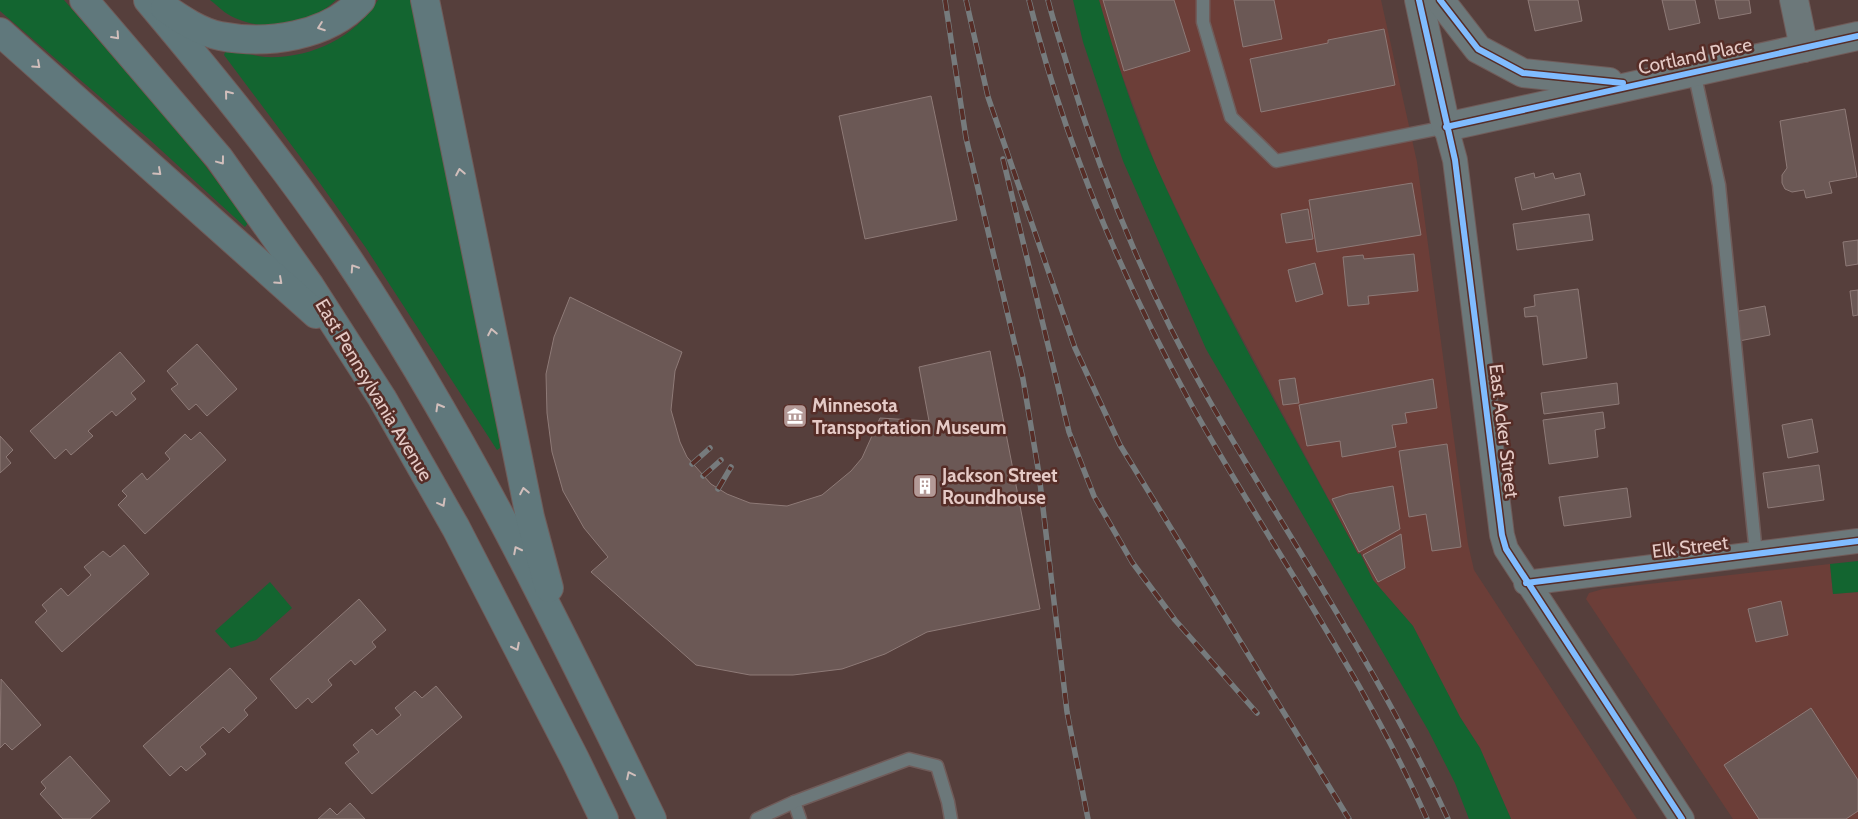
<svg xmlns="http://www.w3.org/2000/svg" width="1858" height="819" font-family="Cabin,sans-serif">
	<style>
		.built { fill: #6c3e38 }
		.green { fill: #136530 }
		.building { fill: #6b5855; stroke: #8e7a77 }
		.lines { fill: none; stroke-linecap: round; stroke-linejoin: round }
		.service-casing { stroke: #705c5a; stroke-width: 15 }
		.minor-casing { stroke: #705c5a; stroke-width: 26 }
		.tertiary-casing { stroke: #705c5a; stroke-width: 30 }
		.secondary-casing { stroke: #705c5a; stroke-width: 30 }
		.service { stroke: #6c787a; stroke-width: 12 }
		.minor { stroke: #6c787a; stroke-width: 24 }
		.tertiary { stroke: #6c787a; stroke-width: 28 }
		.secondary { stroke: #60787c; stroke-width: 28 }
		.rail-casing { stroke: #767b7d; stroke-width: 5.5 }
		.rail { stroke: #562d27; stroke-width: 4; stroke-dasharray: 11; stroke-linecap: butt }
		.cycleway-casing { stroke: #562d27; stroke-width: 9 }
		.cycleway { stroke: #80bcff; stroke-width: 6 }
		.oneway { stroke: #d1bebb }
		.labels { text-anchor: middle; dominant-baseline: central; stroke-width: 5; stroke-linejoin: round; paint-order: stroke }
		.street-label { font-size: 19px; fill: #e5cac6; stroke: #562d27 }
		.poi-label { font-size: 19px; font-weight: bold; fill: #e5cac6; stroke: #562d27; text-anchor: start }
	</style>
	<rect width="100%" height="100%" fill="#563f3c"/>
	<!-- built -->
	<g class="built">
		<polygon points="1099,0 1381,0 1417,162 1468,544 1474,570 1637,819 1511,819 1480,748 1460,717 1413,626 1373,580 1361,553 1358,554 1202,263 1156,166 1115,56"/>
		<polygon points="1830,564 1833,594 1858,592 1858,819 1733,819 1586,599 1589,593 1603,589"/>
	</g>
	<!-- green -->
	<g class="green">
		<polygon points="0,0 64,0 192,148 248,223 245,227 149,139 0,11"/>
		<path d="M210,0H336C310,25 268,33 235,18C225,14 218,6 210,0Z"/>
		<path d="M378,0H411L497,426L500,448L497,450L366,248L319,182L224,55L226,50C239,50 252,56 265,57C309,59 354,39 378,0Z"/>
		<path d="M1073,0H1099C1115,56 1133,114 1157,168C1216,300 1289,426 1358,554L1360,553L1373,580L1413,626L1460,717L1480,748L1511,819H1469L1455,783L1428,730L1206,349L1123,161L1083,42Z"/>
		<polygon points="1858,561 1858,592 1833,594 1830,564"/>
		<polygon points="270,582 292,608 256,640 231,648 215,631"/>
	</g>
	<!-- building -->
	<g class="building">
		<polygon points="1103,0 1174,0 1190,51 1124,71"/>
		<polygon points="1234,0 1274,0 1282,39 1243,47"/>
		<polygon points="1528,0 1578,0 1582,21 1535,31"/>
		<polygon points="1662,0 1695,0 1700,23 1669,30"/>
		<polygon points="1715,0 1749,0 1751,13 1719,19"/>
		<polygon points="1384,29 1395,85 1261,112 1250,59 1328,43 1328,40"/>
		<polygon points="931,96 957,220 865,239 839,116"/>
		<polygon points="1845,109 1857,177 1829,182 1832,193 1806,198 1804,190 1792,192 1785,189 1782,183 1782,175 1787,168 1780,121"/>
		<polygon points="1534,173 1535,178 1553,173 1555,179 1580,173 1585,195 1522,210 1515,178"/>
		<polygon points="1412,183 1421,235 1317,252 1309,200"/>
		<polygon points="1308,209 1313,239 1286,243 1281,214"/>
		<polygon points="1589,214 1593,240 1517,250 1513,224"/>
		<polygon points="1858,240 1858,264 1846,266 1843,242"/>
		<polygon points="1414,254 1418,291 1368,296 1369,304 1348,306 1343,257 1363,255 1364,259"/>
		<polygon points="1315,263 1323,294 1296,302 1288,270"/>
		<polygon points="1578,289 1587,358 1543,365 1537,316 1525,317 1524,308 1535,306 1534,295"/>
		<polygon points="1858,290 1858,315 1853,316 1850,291"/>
		<polygon points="570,297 682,352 675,371 671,410 680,442 687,457 711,484 727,494 750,503 787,506 822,495 851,471 862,458 880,418 929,421 919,367 990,351 1040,609 927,632 885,654 842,669 793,675 750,675 696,665 591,572 608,557 584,528 563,491 552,452 547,413 546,374 554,337"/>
		<polygon points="1765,306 1770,335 1739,341 1734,312"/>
		<polygon points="197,344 237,389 207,416 196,404 189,410 171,389 178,384 167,371"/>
		<polygon points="120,352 145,381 131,393 136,399 116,416 112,411 88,431 93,436 71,455 66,449 55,459 30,431"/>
		<polygon points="1295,378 1299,403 1283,405 1279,380"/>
		<polygon points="1433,379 1437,408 1405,413 1407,423 1392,425 1396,447 1342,457 1340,441 1307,446 1299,405"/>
		<polygon points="1617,383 1619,404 1544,414 1541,393"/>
		<polygon points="1603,412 1605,428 1595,430 1598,457 1549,464 1543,420"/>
		<polygon points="1812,419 1818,452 1788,458 1782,425"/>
		<polygon points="200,432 226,460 145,534 118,505 127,496 122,491 142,473 147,480 170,459 165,453 185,434 191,440"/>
		<polygon points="0,436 13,450 6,457 11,463 0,473"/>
		<polygon points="1447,444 1461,547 1432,551 1426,514 1409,517 1399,451"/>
		<polygon points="1819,465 1824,500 1768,508 1763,473"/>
		<polygon points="1393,486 1400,529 1359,552 1332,499 1348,494"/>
		<polygon points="1627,488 1631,517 1564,526 1559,497"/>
		<polygon points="1401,534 1405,568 1378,582 1363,555"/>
		<polygon points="124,545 149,574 62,652 35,622 47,611 42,605 61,588 68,596 91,575 84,567 103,551 110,557"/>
		<polygon points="359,599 386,630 372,642 376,647 355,665 351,660 328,680 332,685 312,703 308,698 296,709 270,679"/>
		<polygon points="1781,601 1788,635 1756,642 1748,609"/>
		<polygon points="230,668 257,698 244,710 248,715 229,733 223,727 200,747 206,754 186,771 181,766 170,776 143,746"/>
		<polygon points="1,679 41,725 12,750 5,743 0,748"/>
		<polygon points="436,686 462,717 372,794 345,763 359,752 353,745 372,729 377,735 401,715 395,708 415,691 422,698"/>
		<polygon points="1811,708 1858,780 1858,811 1846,819 1759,819 1724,765"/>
		<polygon points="70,756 110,801 90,819 63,819 40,794 46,788 41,782"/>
		<polygon points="350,803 365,819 318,819 330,808 337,815"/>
	</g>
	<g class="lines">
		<defs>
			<g id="service">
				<polyline points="1203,0 1203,22 1231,117 1276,161 1446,127"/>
				<polyline points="1694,72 1719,185 1756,554"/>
				<polyline points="794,802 800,819"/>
				<polyline points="757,819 794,802 909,759 937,766 948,802 951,819"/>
			</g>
			<g id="minor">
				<polyline points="1446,127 1455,160 1502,535 1506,549 1682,819"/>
				<polyline points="1526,583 1858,541"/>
			</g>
			<g id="tertiary">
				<polyline points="1419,0 1446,127 1858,36"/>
				<polyline points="1440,0 1478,49 1523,73 1609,82"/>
				<polyline points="1794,0 1804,48"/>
			</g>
			<g id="secondary">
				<polyline points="84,0 219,158 310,286 382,398 456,528 575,759 604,819"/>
				<path d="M148,0C217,82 284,164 344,253C464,431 558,626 652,819"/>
				<polyline points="425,0 530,517 549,588"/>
				<path d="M165,8C181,19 200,32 220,36C266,45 328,37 361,0"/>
				<polyline points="0,32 316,314"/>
			</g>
		</defs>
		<!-- service casing -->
		<use href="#service" class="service-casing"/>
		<!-- minor casing -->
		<use href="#minor" class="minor-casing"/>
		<!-- tertiary casing -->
		<use href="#tertiary" class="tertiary-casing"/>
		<!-- secondary casing -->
		<use href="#secondary" class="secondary-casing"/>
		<!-- service -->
		<use href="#service" class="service"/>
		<!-- minor -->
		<use href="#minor" class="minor"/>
		<!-- tertiary -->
		<use href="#tertiary" class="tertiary"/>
		<!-- secondary -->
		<use href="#secondary" class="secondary"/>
		<defs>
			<g id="rail">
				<polyline points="945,0 966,138 1023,379 1039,474 1067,712 1088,819"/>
				<polyline points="966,0 988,97 1075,348 1120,445 1349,819"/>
				<path d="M1029,0C1064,141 1121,277 1191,404C1268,543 1362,673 1427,819"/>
				<path d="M1048,0C1054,24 1062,47 1069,71C1103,185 1150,296 1209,400C1289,539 1381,673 1448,819"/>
				<polyline points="1003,159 1069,432 1094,496 1132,562 1175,620 1257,713"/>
				<polyline points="692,464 710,448"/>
				<polyline points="703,476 721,460"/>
				<polyline points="718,489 731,467"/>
			</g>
		</defs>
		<!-- rail casing -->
		<use href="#rail" class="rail-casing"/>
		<!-- rail -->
		<use href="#rail" class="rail"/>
		<defs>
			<g id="cycleway">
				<polyline points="1419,0 1455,160 1502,535 1506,549 1682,819"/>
				<polyline points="1440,0 1478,49 1523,73 1623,83"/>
				<polyline points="1446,127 1858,36"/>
				<polyline points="1526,583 1858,541"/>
			</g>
		</defs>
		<!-- cycleway casing -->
		<use href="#cycleway" class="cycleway-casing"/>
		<!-- cycleway -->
		<use href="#cycleway" class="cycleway"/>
	</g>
	<!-- one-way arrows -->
	<defs><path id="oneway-chevron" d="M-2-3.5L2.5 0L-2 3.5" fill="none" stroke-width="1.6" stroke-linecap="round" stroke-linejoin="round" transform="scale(1.25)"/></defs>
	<g class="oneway">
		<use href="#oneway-chevron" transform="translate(321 27) rotate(160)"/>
		<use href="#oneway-chevron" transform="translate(116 36) rotate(48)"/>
		<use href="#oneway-chevron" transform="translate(37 65) rotate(42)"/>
		<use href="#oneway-chevron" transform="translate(228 94) rotate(-129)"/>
		<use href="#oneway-chevron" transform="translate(221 161) rotate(53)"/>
		<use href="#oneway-chevron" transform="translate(158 172) rotate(42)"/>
		<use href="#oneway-chevron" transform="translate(460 172) rotate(-101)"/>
		<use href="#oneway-chevron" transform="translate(354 268) rotate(-123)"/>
		<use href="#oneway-chevron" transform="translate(279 281) rotate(42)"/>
		<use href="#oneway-chevron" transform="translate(492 332) rotate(-101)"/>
		<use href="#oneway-chevron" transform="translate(439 407) rotate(-120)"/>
		<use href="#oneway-chevron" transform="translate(524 491) rotate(-101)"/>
		<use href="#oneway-chevron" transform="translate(442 503) rotate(61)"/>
		<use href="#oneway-chevron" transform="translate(517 550) rotate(-117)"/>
		<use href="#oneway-chevron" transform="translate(516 647) rotate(63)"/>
		<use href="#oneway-chevron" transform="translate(630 775) rotate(-116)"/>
	</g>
	<!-- icons -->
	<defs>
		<symbol id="museum-square" viewBox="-11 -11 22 22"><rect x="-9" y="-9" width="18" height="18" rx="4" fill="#b39996" stroke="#562d27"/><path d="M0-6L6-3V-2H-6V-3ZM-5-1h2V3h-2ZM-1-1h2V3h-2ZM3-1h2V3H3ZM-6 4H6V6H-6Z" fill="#fff"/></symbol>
		<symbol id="building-square" viewBox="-11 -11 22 22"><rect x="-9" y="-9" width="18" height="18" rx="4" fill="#b39996" stroke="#562d27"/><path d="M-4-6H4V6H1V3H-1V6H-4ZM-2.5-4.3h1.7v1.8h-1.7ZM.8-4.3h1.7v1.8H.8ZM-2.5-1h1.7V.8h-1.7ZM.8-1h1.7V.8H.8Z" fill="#fff"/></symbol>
	</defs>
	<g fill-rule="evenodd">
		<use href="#museum-square" x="781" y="402" width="28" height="28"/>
		<use href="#building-square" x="911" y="472" width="28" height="28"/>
	</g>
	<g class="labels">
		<!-- street labels -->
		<g class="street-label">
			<text transform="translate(1695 56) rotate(-12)">Cortland Place</text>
			<text transform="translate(374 390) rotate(59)">East Pennsylvania Avenue</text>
			<text transform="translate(1504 431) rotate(83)">East Acker Street</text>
			<text transform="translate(1690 547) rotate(-7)">Elk Street</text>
		</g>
		<!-- poi labels -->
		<g class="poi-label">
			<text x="812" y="405">Minnesota<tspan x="812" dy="22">Transportation Museum</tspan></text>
			<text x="942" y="475">Jackson Street<tspan x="942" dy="22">Roundhouse</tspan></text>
		</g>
	</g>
</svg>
